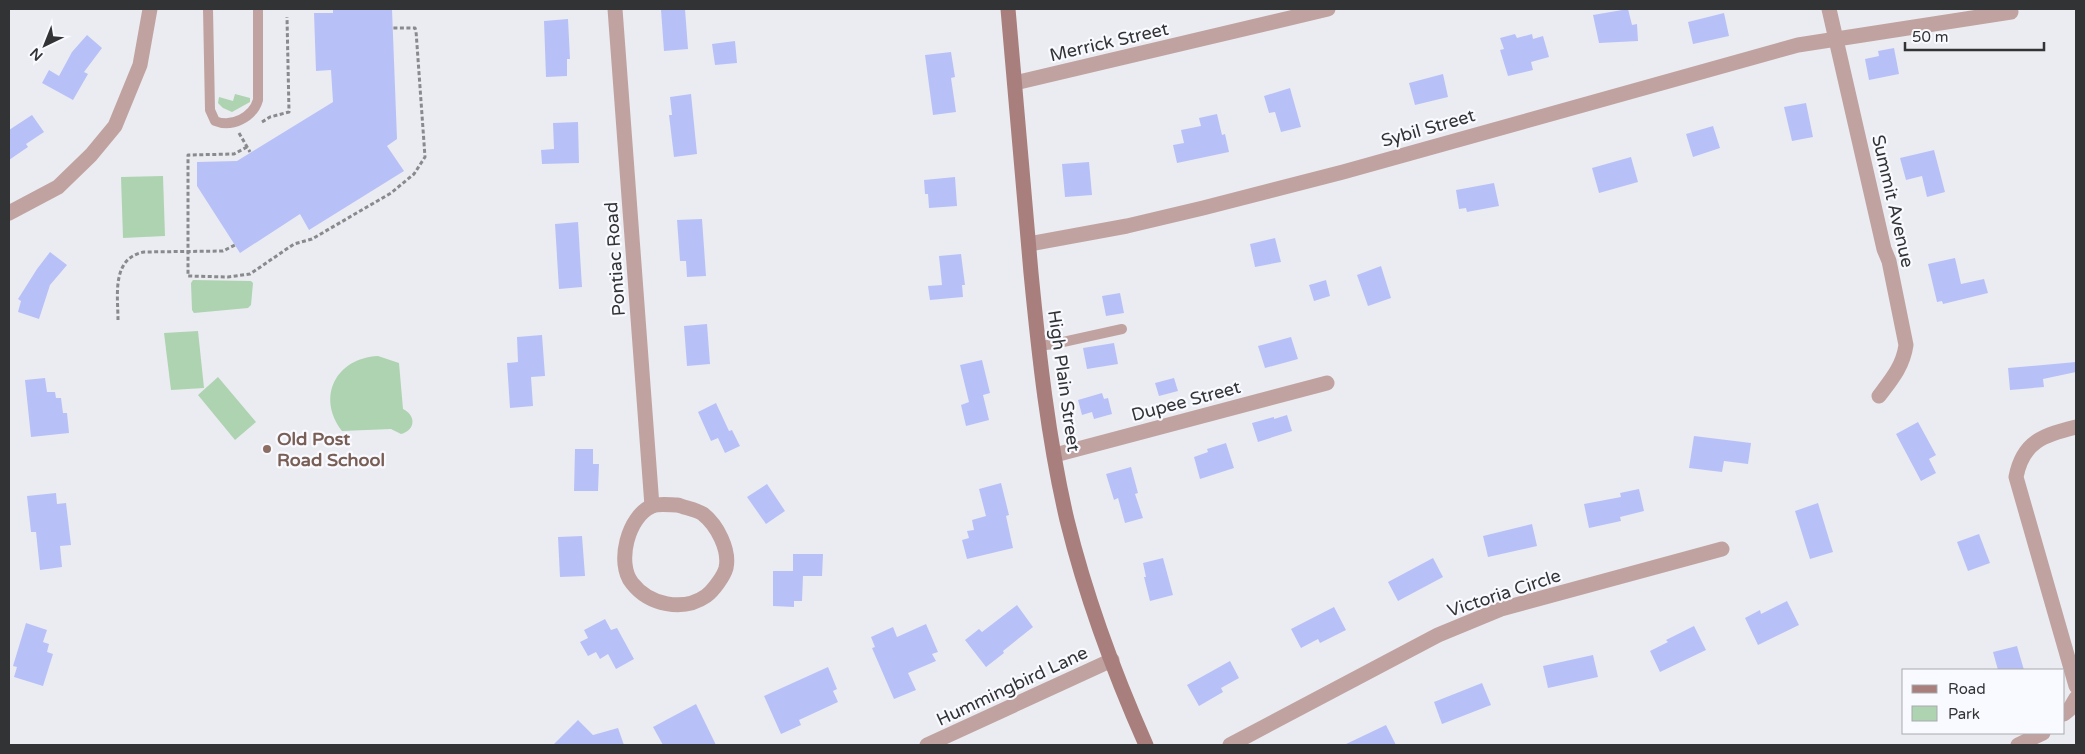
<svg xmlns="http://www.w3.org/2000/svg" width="2085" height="754" font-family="'Varela Round',sans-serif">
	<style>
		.green { fill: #aed3b1 }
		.building { fill: #b8c1f7 }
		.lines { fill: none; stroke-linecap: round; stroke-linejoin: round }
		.path { stroke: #898a8d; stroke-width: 3; stroke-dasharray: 4 2.5; stroke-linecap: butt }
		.lane { stroke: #c0a3a1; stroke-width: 10 }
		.street { stroke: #c0a3a1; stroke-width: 15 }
		.secondary { stroke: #a97f7d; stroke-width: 15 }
		.education-dot { fill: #8d6e63; stroke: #f9faff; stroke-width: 2 }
		.labels { text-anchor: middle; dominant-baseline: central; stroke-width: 4.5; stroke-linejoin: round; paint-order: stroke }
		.street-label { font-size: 18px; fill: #323335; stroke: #f9faff }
		.education-label { font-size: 18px; font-weight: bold; fill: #785e54; stroke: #f9faff; text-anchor: start }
	</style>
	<rect width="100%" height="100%" fill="#ebecf1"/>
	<!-- green -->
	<g class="green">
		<polygon points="235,94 250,98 250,102 232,112 223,108 218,103 219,97 233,101"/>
		<polygon points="163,176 165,236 123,238 121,177"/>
		<polygon points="193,280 251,281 253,283 251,305 248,308 194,313 192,310 191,283"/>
		<polygon points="198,331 204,388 171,390 164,333"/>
		<path d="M378,356L399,363L403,409C416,415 416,430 401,434L391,429L342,431C316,397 336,358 378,356Z"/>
		<polygon points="218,377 256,422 235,440 198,395"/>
	</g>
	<!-- building -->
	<g class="building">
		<polygon points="333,9 392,9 397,139 387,146 404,171 309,230 300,214 240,253 197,186 197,162 237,161 333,102 331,70 316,71 314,13 333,13"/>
		<polygon points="671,9 685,9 688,49 664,51 661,10"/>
		<polygon points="1628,9 1632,25 1637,24 1638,41 1599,43 1593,15"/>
		<polygon points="1724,13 1729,36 1693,44 1688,22"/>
		<polygon points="568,19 570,59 567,59 567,76 546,77 544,21"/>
		<polygon points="1515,34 1517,38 1532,34 1533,39 1543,36 1549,57 1531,62 1533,70 1508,76 1500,50 1504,49 1500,38"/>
		<polygon points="87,35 102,48 84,72 88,74 73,100 42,83 49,70 59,76 72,52"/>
		<polygon points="735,41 737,63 715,65 712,44"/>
		<polygon points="1894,48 1899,74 1869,80 1865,59 1879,56 1878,51"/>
		<polygon points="951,52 955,77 951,78 956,112 933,115 925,55"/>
		<polygon points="1443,74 1448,97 1415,105 1409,83"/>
		<polygon points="1290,88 1301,127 1281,132 1275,112 1269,113 1264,96"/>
		<polygon points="691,94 697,154 674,157 669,115 672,115 670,97"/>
		<polygon points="1806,103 1813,137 1792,141 1784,107"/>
		<polygon points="1217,114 1222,135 1225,134 1229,152 1177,163 1173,145 1184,143 1181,130 1201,126 1199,118"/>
		<polygon points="32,115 44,132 26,144 28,147 9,160 9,130"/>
		<polygon points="578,122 579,163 542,164 541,150 554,149 553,123"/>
		<polygon points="1713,126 1720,148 1693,157 1686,134"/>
		<polygon points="1934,150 1945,192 1927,197 1922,176 1906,180 1900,158"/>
		<polygon points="1631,157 1638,182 1599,193 1592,168"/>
		<polygon points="1089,162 1092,195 1065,197 1062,164"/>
		<polygon points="955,177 957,206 929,208 928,194 925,194 924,180"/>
		<polygon points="1494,183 1499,206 1467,212 1466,208 1459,209 1456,190"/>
		<polygon points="702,219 706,276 687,277 686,261 680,261 677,220"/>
		<polygon points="578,222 582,287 559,289 555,224"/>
		<polygon points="1275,238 1281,262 1255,267 1250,244"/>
		<polygon points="50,252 67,265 50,285 39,319 18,312 21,301 18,299 37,269"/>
		<polygon points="961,254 965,285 962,285 963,297 930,300 928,286 942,285 939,256"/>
		<polygon points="1955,258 1961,284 1984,279 1988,293 1943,304 1942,301 1937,302 1928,264"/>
		<polygon points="1381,266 1391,298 1368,306 1357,275"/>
		<polygon points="1326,280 1330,296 1314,301 1309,285"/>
		<polygon points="1120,293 1124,313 1106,316 1102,296"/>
		<polygon points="707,324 710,364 687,366 684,326"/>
		<polygon points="542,335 545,376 531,377 533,406 510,408 507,363 518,362 517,337"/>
		<polygon points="1291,337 1298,359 1265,368 1258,346"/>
		<polygon points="1114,343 1118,364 1087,369 1083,348"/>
		<polygon points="982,360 990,393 983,395 989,420 966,426 961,405 969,402 960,365"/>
		<polygon points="2076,362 2076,372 2043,379 2044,387 2010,390 2008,368"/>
		<polygon points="45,378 47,392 55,392 56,398 61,398 63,413 67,413 69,433 31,437 25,380"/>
		<polygon points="1174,378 1178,391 1159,396 1155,383"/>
		<polygon points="1102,393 1104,399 1108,398 1112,414 1094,419 1092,412 1082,415 1078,400"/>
		<polygon points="716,403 729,431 732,430 740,446 725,453 718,438 711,441 698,412"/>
		<polygon points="1287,415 1292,431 1258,442 1252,423 1274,417 1274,419"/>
		<polygon points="1918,422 1936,455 1929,459 1936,473 1921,481 1896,434"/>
		<polygon points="1694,436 1751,443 1748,464 1724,461 1722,472 1689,468"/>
		<polygon points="1226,443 1234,468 1200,479 1194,457 1208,452 1207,449"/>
		<polygon points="575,449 593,449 593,464 599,464 598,491 574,491"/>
		<polygon points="1131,467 1138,493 1135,494 1143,518 1125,523 1118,498 1114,500 1106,474"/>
		<polygon points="1001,483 1009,515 1006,516 1013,548 967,559 962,540 969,538 967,531 974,530 972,520 986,516 979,489"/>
		<polygon points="767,484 785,511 766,524 747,497"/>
		<polygon points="1639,489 1644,511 1620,517 1621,521 1589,528 1584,504 1621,497 1620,493"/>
		<polygon points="56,493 57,504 66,503 71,545 60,546 62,567 40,570 36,532 31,532 27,496"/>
		<polygon points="1818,503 1833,552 1810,559 1795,511"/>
		<polygon points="1532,524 1537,546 1488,557 1483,536"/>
		<polygon points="1979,534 1990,563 1968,571 1957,542"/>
		<polygon points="582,536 585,576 560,577 558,537"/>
		<polygon points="793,554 823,554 822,576 803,576 802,601 794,601 794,607 773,606 773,571 793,571"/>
		<polygon points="1163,558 1173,595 1150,601 1144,577 1146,577 1143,563"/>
		<polygon points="1433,558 1443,577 1398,601 1388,582"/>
		<polygon points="1787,601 1799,625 1758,645 1745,618 1760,610 1761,614"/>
		<polygon points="1017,605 1033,627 1003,651 1004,653 986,667 965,640 979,629 982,632"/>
		<polygon points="1334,607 1346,630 1320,643 1318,639 1301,648 1291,629"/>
		<polygon points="605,619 611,630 617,628 634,659 616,669 608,654 600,659 596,652 588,656 580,642 588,638 584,630"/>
		<polygon points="26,623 47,630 43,642 49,644 47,652 53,654 43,686 14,677 17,667 13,666"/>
		<polygon points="926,624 938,652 932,654 936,661 908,673 916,690 894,699 872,648 875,647 871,637 893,627 897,637"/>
		<polygon points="1694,626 1706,650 1660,672 1650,651 1668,642 1666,640"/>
		<polygon points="2017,646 2024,670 1998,670 1993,652"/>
		<polygon points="1593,655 1598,677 1548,688 1543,666"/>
		<polygon points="1230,661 1239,678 1221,688 1223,692 1199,706 1187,685"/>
		<polygon points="828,667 837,689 833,691 838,702 799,720 801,725 781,734 764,696"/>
		<polygon points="1482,683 1491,705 1442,724 1434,702"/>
		<polygon points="696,704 716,745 663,745 653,727"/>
		<polygon points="578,720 593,735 618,728 624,745 553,745"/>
		<polygon points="1386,725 1396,745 1344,745"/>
	</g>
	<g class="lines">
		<!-- path -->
		<g class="path">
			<polyline points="262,122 270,117 289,112 287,17"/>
			<polyline points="239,133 250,152"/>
			<polyline points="247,147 234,154 188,155 188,276 228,277 250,274 294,244 312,239 391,193 414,174 425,157 416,31 415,28 393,28"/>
			<path d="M118,320C118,296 111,258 144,252L223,251L235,245"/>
		</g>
		<!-- lane -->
		<g class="lane">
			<path d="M208,9L210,110L215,121C232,128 253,117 258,100V9"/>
			<polyline points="1038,346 1054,344 1122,329"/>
		</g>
		<!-- street -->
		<g class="street">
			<polyline points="615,9 652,506"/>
			<path d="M1829,9L1884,249L1889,261L1906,345C1903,366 1892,379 1879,396"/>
			<polyline points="1015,83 1328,9"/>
			<polyline points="9,213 58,187 91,155 115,126 140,65 150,9"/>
			<polyline points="1029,244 1127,226 1203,208 1343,172 1798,45 2011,12"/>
			<path d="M2076,427C2044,435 2023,441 2016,477L2076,686"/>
			<polyline points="1055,455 1327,383"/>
			<path d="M678,505C686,508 697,510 703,514C717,525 730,550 726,568C724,576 713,591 706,596C683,612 649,605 632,583C616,563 628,516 652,506C658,503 671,505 678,505Z"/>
			<polyline points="2064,714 2069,710 2076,698"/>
			<polyline points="927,745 1112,660"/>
			<polyline points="1230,745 1438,635 1501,609 1722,549"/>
			<polyline points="2018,745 2043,733"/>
		</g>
		<!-- secondary -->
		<path class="secondary" d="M1008,9C1016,97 1023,185 1031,273C1039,355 1048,439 1067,520C1086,597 1114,673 1146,745"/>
	</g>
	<!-- markers -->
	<circle class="education-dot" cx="267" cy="449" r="5"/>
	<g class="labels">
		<!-- street labels -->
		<g class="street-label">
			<text transform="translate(1109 42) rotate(-13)">Merrick Street</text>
			<text transform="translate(1428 128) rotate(-16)">Sybil Street</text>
			<text transform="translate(1893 201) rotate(77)">Summit Avenue</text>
			<text transform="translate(615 259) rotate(-94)">Pontiac Road</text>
			<text transform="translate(1064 381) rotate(82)">High Plain Street</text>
			<text transform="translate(1186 401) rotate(-15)">Dupee Street</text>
			<text transform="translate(1504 593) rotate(-18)">Victoria Circle</text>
			<text transform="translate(1012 686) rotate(-25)">Hummingbird Lane</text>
		</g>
		<!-- education labels -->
		<g class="education-label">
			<text x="277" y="439">Old Post<tspan x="277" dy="21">Road School</tspan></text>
		</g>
	</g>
	<!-- border -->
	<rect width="2085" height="754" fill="none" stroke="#323335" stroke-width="20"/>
	<!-- legend -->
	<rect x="1902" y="669" width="162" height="65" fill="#f9faff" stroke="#a9aaae"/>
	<rect x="1912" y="685" width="25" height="8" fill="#a97f7d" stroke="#a9aaae"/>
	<text x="1948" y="694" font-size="15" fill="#323335">Road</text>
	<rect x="1912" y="706" width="25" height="15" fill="#aed3b1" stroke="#a9aaae"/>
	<text x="1948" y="719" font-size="15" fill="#323335">Park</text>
	<!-- north arrow -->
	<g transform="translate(45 45) rotate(223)" stroke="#f9faff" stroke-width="4" paint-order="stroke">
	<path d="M0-4L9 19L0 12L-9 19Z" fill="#323335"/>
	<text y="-8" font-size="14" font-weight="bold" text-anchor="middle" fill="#323335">N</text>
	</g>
	<!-- scale -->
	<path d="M1905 42v8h139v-8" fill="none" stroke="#323335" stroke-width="2.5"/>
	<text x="1912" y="42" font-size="15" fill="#323335" stroke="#f9faff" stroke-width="4" paint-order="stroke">50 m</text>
</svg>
